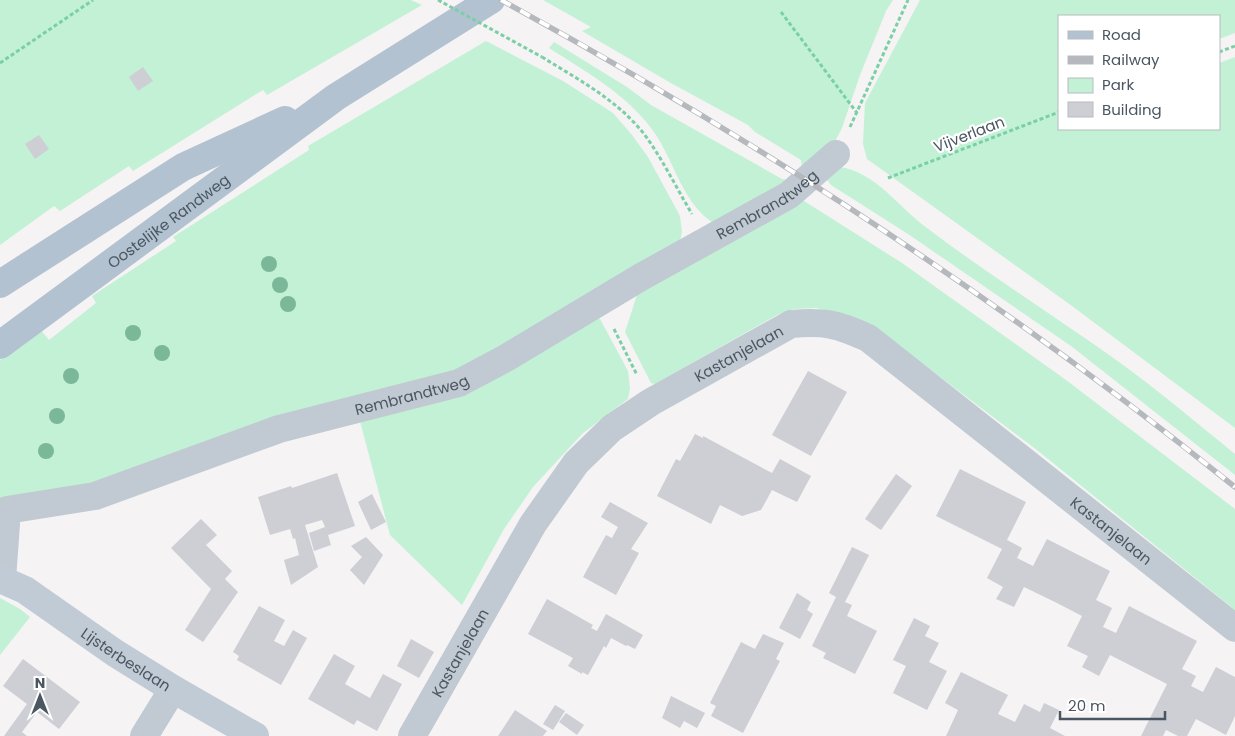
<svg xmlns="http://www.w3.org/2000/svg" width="1235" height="736" font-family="Poppins,sans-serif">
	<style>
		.green { fill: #c3f1d5 }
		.building { fill: #cdcfd5 }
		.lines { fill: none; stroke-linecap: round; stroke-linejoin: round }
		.path { stroke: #7ad0a6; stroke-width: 3; stroke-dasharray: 4 2.5; stroke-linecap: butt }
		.street { stroke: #c1cad2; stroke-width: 28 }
		.secondary { stroke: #c1cbd6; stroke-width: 28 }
		.primary { stroke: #b3c2d1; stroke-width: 28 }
		.rail-casing { stroke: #b5b8bd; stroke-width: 5.5 }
		.rail { stroke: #fff; stroke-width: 4; stroke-dasharray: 11; stroke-linecap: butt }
		.path-bridge { stroke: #7ad0a6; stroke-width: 3; stroke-dasharray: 4 2.5; stroke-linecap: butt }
		.tree { fill: #7bb799 }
		.labels { text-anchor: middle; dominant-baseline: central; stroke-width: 4.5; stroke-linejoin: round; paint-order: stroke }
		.street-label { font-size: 15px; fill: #4a5661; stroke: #fff }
	</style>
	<rect width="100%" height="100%" fill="#f5f3f3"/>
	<!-- green -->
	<g class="green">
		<polygon points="0,0 411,0 422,5 267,95 263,90 133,171 129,166 60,211 54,206 0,245"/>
		<polygon points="543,0 893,0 886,11 860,75 842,128 833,145 802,168 801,160 755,132 748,125 669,82 582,31 591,27"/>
		<polygon points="920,0 1235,0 1235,33 1219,39 1219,16 1059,16 1059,129 1219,129 1219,63 1235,57 1235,428 1072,306 867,159 863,144 865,103"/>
		<polygon points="486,41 563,81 613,113 632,135 648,157 680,216 682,232 679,246 468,367 83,487 0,500 0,360 40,329 49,340 96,303 92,296 176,241 173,237 309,150 308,146"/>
		<path d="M554,42L627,87L651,105L782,179L793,181L715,224C684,206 675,164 656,135C630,96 588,73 549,48Z"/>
		<path d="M839,167C875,171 899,208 927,228C989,275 1056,317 1119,362C1159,391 1197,423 1235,454V475L1071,346L908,234L831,185L825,177Z"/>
		<polygon points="798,199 804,201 902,263 1066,380 1235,509 1235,610 1037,450 911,355 842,314 816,308 793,309 777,315 655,384 651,383 625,332 639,289"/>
		<polygon points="595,316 600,319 628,371 630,388 628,399 583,433 533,487 504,529 462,605 390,535 360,421"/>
		<polygon points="0,598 20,609 30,617 0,655"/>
	</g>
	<!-- building -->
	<g class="building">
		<polygon points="143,67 153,81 138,91 129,77"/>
		<polygon points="39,135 49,149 35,159 25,144"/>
		<polygon points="808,371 847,392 811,456 772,435"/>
		<polygon points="695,434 703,438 703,436 772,473 780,459 811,476 797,502 772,490 761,510 742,516 720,505 711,524 657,496 676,459 680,461"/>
		<polygon points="960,469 1026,502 1007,540 1022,548 1017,558 1033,566 1047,539 1110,571 1096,600 1112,608 1103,627 1116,633 1129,606 1197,641 1182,669 1196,676 1191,686 1203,692 1216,667 1235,677 1235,716 1226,735 1196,719 1187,736 1178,736 1166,730 1163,736 1141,736 1167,684 1110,655 1099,676 1082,667 1088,656 1067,646 1082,616 1055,602 1024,587 1014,607 996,599 1003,587 987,578 1002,549 936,516"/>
		<polygon points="337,473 355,526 328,535 331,545 314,551 309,533 325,527 322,520 305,525 318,567 291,585 284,560 299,555 295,538 293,539 290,529 270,535 258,497 291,486 292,488"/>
		<polygon points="896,474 912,486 881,530 865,519"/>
		<polygon points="372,494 386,522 371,530 358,502"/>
		<polygon points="610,502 648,523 631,549 639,553 616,595 583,577 606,535 612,538 618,527 601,517"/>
		<polygon points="201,519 217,535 206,545 232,571 225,579 238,592 203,642 185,630 211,589 171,548"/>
		<polygon points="366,537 383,555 364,585 350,570 362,557 351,546"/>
		<polygon points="852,547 869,555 845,602 852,605 847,616 877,631 855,674 823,658 826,653 812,646 836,597 829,593"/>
		<polygon points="797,593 811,602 807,610 813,614 800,639 779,628"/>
		<polygon points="547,599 593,625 591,628 597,631 606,614 643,635 635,649 627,645 626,646 611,638 606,648 604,646 588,675 582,672 582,674 568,666 573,658 528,634"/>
		<polygon points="259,606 285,620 274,641 284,646 293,630 307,638 281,685 237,660 239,656 233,652"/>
		<polygon points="914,618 930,626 925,636 939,643 929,662 947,671 927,710 893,693 906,666 893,660"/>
		<polygon points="763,634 784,643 776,659 780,661 743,733 711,716 716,706 710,703 741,642 755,649"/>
		<polygon points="411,639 434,652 419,678 397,666"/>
		<polygon points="334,654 355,666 345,684 370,698 383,674 402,684 377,731 357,720 354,725 308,699"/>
		<polygon points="23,659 80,702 59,729 37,712 22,732 27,736 4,736 27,704 3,686"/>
		<polygon points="961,672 1008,695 998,714 1015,722 1024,704 1040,712 1044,703 1059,710 1050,728 1065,736 946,736 958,710 945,703"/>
		<polygon points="671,696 705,713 697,728 684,721 680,728 662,718"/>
		<polygon points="555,705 565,711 553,730 543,724"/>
		<polygon points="515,710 547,731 543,736 498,736"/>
		<polygon points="566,713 584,725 577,735 559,722"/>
	</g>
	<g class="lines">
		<!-- path -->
		<g class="path">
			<polyline points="781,12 857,113"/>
			<polyline points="1219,52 1235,46"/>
			<path d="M542,57C579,80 621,102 647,138C664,162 677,189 692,214"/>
			<polyline points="0,63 93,0"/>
			<polyline points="850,127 908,0"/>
			<polyline points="888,178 1059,112"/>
			<polyline points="614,329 637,375"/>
		</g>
		<!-- street -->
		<g class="street">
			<path id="s1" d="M2,579L7,510L95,496L279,429L459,383L506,358L641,277L789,195L836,154"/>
			<polyline points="144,736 173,689"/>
			<path id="s2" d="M412,736L533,524L576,463L612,428L651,402L791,324C825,321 837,324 868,338L1235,628"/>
		</g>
		<!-- secondary -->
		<path class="secondary" id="s3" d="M0,579L25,590L115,653L173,689L255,736"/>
		<!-- primary -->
		<g class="primary">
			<polyline points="0,284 183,167 285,120"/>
			<path id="s4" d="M0,345L336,97L491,0"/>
		</g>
		<defs>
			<path id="rail" d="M501,0C759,141 1006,303 1235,487"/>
		</defs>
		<!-- rail casing -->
		<use href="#rail" class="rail-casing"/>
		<!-- rail -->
		<use href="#rail" class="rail"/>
		<!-- path-bridge -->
		<polyline class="path-bridge" points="438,0 542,57"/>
	</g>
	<!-- trees -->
	<g class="tree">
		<circle cx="269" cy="264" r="8"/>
		<circle cx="280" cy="285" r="8"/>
		<circle cx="288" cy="304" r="8"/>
		<circle cx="133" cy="333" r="8"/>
		<circle cx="162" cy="353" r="8"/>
		<circle cx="71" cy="376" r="8"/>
		<circle cx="57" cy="416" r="8"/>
		<circle cx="46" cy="451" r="8"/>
	</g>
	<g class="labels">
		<!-- street labels -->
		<g class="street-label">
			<text transform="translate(969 134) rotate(-21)">Vijverlaan</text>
			<text stroke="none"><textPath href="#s1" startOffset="896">Rembrandtweg</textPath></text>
			<text stroke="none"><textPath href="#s4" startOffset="209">Oostelijke Randweg</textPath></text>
			<text stroke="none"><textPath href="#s2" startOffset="516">Kastanjelaan</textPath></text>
			<text stroke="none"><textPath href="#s1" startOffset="491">Rembrandtweg</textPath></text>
			<text stroke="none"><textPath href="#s2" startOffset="966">Kastanjelaan</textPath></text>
			<text stroke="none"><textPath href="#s2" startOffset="96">Kastanjelaan</textPath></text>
			<text stroke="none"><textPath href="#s3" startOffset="150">Lijsterbeslaan</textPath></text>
		</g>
	</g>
	<!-- legend -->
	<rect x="1058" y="15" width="162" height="115" fill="#ffffff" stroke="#b7bbc0"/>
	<rect x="1068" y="31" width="25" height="8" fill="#b3c2d1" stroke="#b7bbc0"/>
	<text x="1102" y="40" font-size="15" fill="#4a5661">Road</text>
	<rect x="1068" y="56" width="25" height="8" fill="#b5b8bd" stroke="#b7bbc0"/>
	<text x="1102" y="65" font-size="15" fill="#4a5661">Railway</text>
	<rect x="1068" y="78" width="25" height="15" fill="#c3f1d5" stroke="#b7bbc0"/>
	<text x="1102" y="90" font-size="15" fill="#4a5661">Park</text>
	<rect x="1068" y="102" width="25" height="15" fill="#cdcfd5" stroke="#b7bbc0"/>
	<text x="1102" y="115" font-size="15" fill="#4a5661">Building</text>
	<!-- north arrow -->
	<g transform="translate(40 696)" stroke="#ffffff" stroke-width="4" paint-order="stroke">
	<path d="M0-4L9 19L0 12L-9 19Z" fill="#4a5661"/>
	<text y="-8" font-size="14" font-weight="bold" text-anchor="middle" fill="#4a5661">N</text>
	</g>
	<!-- scale -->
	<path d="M1060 711v8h105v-8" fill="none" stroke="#4a5661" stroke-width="2.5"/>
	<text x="1068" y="711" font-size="15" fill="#4a5661" stroke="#ffffff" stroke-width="4" paint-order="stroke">20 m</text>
</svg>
